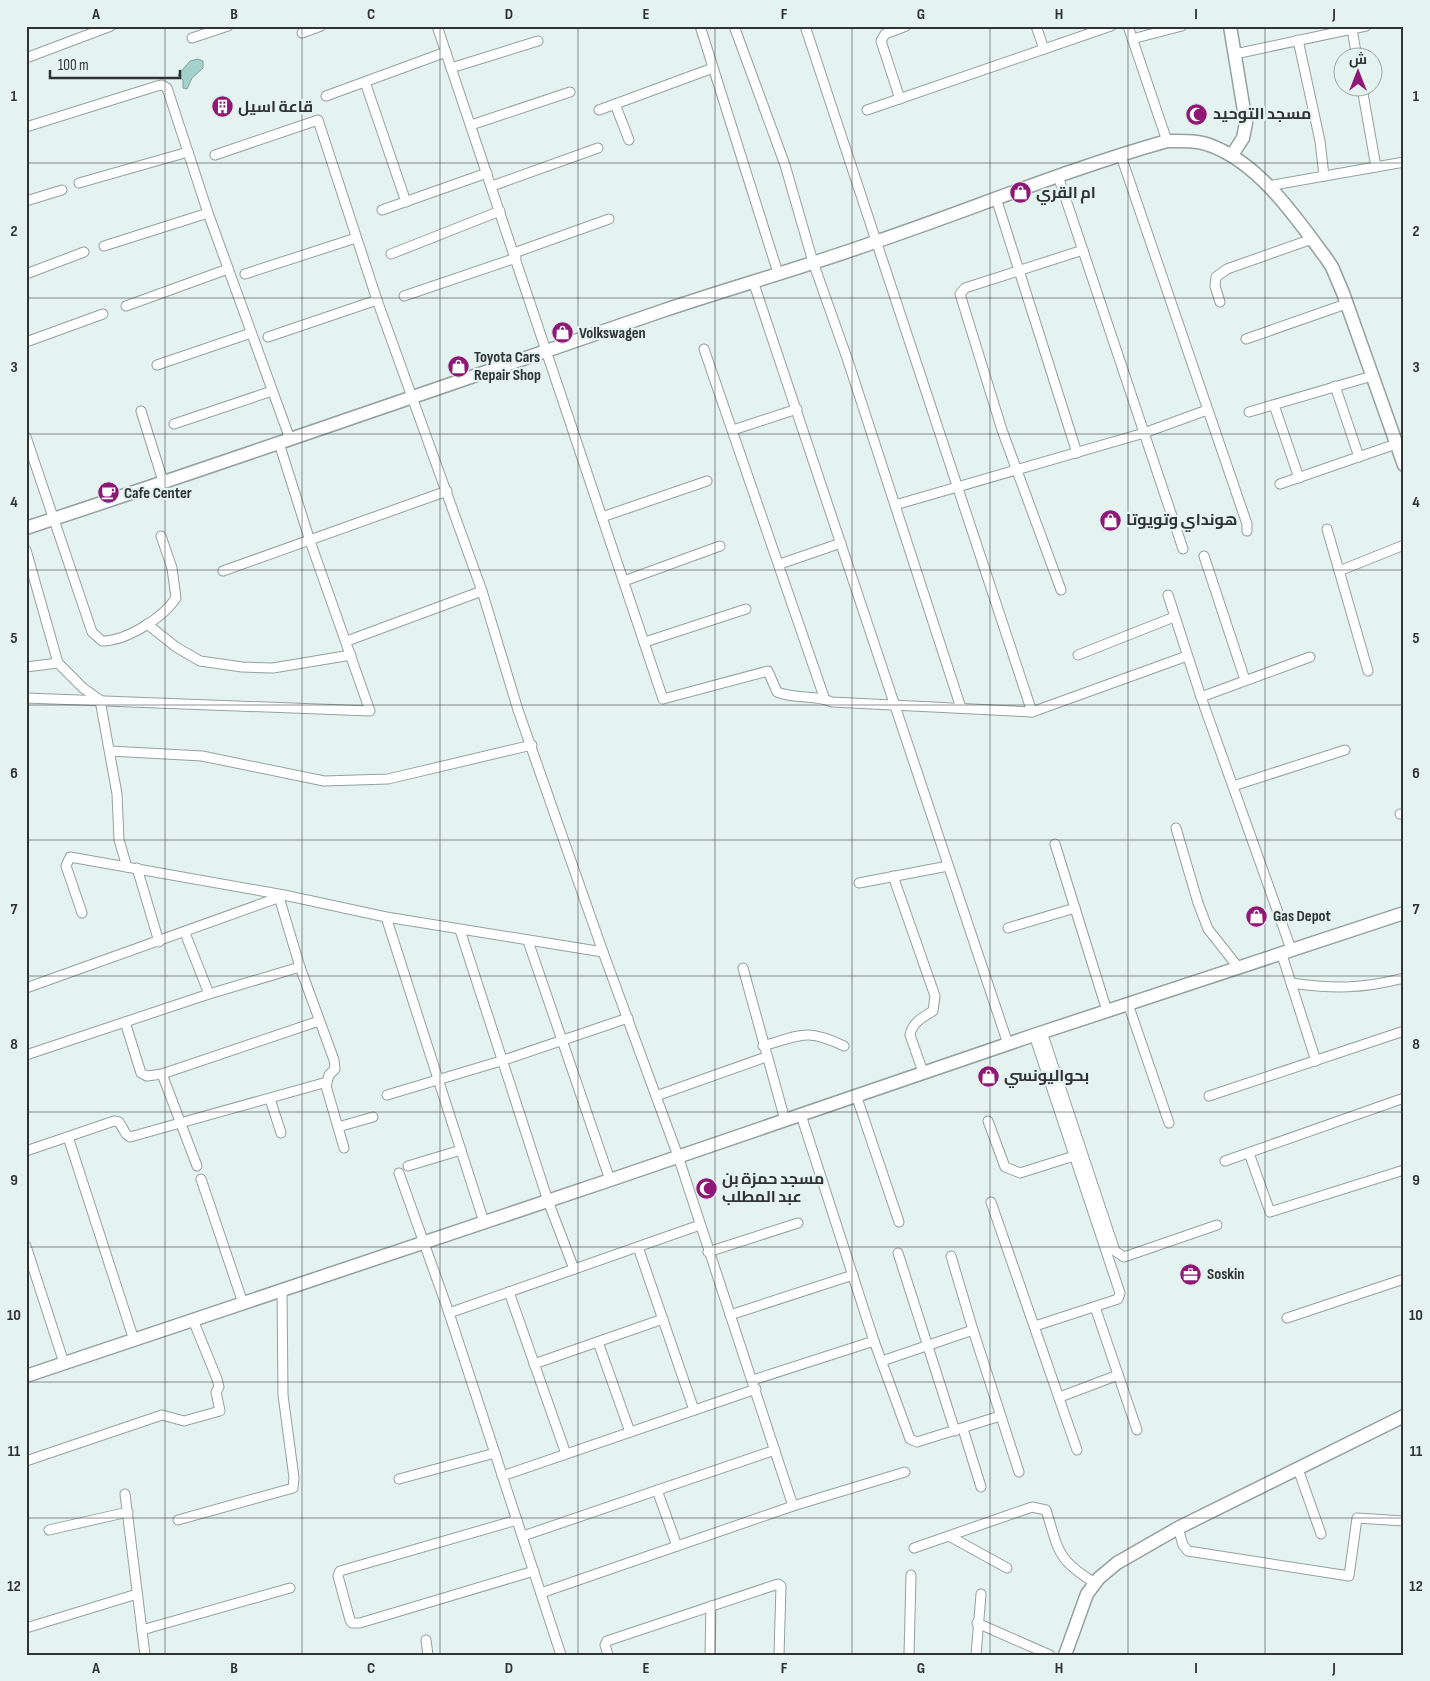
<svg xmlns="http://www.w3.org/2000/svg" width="1430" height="1681" font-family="'Sofia Sans Condensed',Cairo,sans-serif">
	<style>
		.water { fill: #a5d1cc; stroke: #82a29e }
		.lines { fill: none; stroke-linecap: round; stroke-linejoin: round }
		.street-casing { stroke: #94a1a0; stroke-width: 11 }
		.secondary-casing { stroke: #94a1a0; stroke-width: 15 }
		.street { stroke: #fff; stroke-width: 9 }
		.secondary { stroke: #fff; stroke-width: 12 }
		.grid { fill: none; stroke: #2f3433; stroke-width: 1; stroke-opacity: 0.55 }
		.labels { text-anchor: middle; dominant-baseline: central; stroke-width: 4.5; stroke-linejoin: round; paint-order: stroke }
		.poi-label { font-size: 16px; font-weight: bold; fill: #2f3433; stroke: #e4f2f0; text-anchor: start }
		.neatline { fill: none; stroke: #2f3433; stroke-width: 2 }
		.grid-label { font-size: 16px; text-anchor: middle; font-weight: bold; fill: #2f3433 }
	</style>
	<rect width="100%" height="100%" fill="#e4f2f0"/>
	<!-- water -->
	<polygon class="water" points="198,59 203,61 203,68 192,78 187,89 183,88 183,80 178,75 190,61"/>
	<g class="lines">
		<defs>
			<g id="street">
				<path d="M437,26L663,699L768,671L777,692C798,700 814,694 832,702L1032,712L1187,656"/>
				<polyline points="700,26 778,273"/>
				<polyline points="734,26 785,165 813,262 848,361 961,708"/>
				<polyline points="805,26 1032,712"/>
				<polyline points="1036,26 1044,49"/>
				<polyline points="1128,26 1167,141"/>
				<polyline points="1352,29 1357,58"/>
				<polyline points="302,33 321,26"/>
				<polyline points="192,38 228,26"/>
				<polyline points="1132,39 1182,26"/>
				<polyline points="1298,40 1320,141 1324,176"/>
				<polyline points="1235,54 1366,26"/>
				<polyline points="26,58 111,26"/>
				<polyline points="451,68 538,41"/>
				<polyline points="365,82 406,202"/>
				<polyline points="1362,88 1376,167"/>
				<polyline points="326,96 446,52"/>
				<polyline points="900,99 881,41 885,34 906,26"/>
				<polyline points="615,104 629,140"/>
				<polyline points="599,110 713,68"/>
				<polyline points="867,110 1111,26"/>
				<polyline points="471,125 570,92"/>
				<polyline points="26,127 157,86 162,85 167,88 208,213 290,439"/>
				<polyline points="215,155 318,120 377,300 482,591 518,710 603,952 678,1156 793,1506"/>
				<polyline points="1121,156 1247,524 1247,531"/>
				<polyline points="1058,176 1183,549"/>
				<polyline points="79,183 188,152"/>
				<polyline points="492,186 598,148"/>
				<polyline points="1268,186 1404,162"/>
				<polyline points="996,198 1077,453"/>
				<polyline points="26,201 62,190"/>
				<polyline points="382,210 487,173"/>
				<polyline points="104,246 208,213"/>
				<polyline points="514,253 609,219"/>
				<polyline points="391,254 500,211"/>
				<polyline points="26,274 84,252"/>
				<polyline points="245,274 356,238"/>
				<polyline points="753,281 1008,1044"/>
				<polyline points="404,296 516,258"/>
				<polyline points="1220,302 1215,286 1216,277 1227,269 1312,239"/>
				<polyline points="126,306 228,269"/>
				<polyline points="268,337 377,300"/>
				<polyline points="1246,339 1346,304"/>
				<polyline points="26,342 103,314"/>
				<polyline points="704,349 824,697"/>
				<polyline points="157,365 251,333"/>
				<polyline points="1335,386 1359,457"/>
				<polyline points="1274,405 1299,478"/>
				<polyline points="141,411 163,481"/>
				<polyline points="1249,412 1372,376"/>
				<polyline points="174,424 272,391"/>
				<polyline points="733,430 797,409"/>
				<path d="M26,437L92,632L102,641C126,641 163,618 176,598L172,568L161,536"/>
				<polyline points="1280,484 1396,444"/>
				<polyline points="895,505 1144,433 1207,410"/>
				<polyline points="602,517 707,481"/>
				<polyline points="1327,529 1368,671"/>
				<polyline points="26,550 58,663 83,688 100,700 117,794 119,840 127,867"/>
				<polyline points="1204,556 1245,680"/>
				<polyline points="780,564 841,543"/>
				<polyline points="223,571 447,491"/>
				<polyline points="1339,571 1404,545"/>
				<polyline points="624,581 720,546"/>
				<polyline points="1061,590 1002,430 960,294 965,288 1083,250"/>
				<polyline points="1168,595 1201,697 1291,949"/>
				<polyline points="147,624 176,647 200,661 242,667 273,668 351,655"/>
				<polyline points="347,641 482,591"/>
				<polyline points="645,642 746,609"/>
				<polyline points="1078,655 1174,617"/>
				<polyline points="26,667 58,663"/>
				<polyline points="1201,697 1310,657"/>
				<polyline points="26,698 370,711 310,541 279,443"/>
				<polyline points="110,751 202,756 324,781 388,779 532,745"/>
				<polyline points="1233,786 1345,750"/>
				<polyline points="1400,814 1404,814"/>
				<polyline points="1176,828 1198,903 1208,929 1238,967"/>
				<polyline points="1055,844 1107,1011"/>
				<polyline points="137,868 159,942"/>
				<path d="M893,876L935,996L933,1011C923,1017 912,1023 910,1035L923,1072"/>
				<polyline points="859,883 948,866"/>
				<polyline points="279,897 300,967 334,1060 335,1069 329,1075 326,1086 344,1148"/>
				<polyline points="82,913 66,866 70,857 284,895 386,917 603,952"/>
				<polyline points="386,917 484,1222"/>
				<polyline points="1008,928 1075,908"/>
				<polyline points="460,930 548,1201 574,1269"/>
				<polyline points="185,933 209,994"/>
				<polyline points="528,941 610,1180"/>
				<polyline points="1281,952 1316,1061"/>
				<polyline points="743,968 785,1120"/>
				<path d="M1291,983C1333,989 1362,989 1404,978"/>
				<polyline points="26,988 283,896"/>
				<polyline points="1128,1004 1169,1123"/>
				<polyline points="125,1022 141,1073 147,1076 162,1074 319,1021"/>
				<polyline points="1042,1032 1115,1251 1124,1257 1217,1225"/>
				<polyline points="1034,1035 1120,1293 1118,1299 1035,1326"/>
				<path d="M763,1046C802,1035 806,1028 844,1046"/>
				<polyline points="26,1055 209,994 300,967"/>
				<polyline points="162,1074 197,1166"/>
				<polyline points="387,1095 501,1061 628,1018"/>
				<polyline points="856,1095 899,1222"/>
				<polyline points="656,1096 766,1057"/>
				<polyline points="1209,1096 1404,1031"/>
				<polyline points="270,1099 281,1133"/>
				<polyline points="801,1115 874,1341 910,1439 917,1442 1000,1416"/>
				<polyline points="988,1121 1005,1167 1020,1173 1074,1156"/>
				<polyline points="338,1127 373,1117"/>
				<polyline points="68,1137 134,1340"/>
				<polyline points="26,1151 114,1121 119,1122 126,1134 130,1137 327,1082"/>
				<polyline points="1249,1153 1270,1212 1404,1170"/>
				<polyline points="1225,1161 1404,1098"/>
				<polyline points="408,1166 461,1150"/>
				<polyline points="399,1173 449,1313 561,1655"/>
				<polyline points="201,1179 243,1303"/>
				<polyline points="991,1202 1077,1450"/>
				<polyline points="26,1246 64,1363"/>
				<polyline points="638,1247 694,1410"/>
				<polyline points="708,1252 798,1223"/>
				<polyline points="898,1253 955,1431"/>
				<polyline points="951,1256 973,1330 1019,1472"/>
				<polyline points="509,1292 566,1454"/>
				<polyline points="1095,1307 1137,1430"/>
				<polyline points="449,1313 700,1225"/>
				<polyline points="730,1315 853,1275"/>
				<polyline points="1287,1318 1404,1279"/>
				<polyline points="598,1342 630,1432"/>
				<polyline points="882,1361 973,1330"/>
				<polyline points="534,1364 663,1319"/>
				<polyline points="753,1380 874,1341"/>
				<polyline points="1060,1397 1118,1375"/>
				<polyline points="963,1429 981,1487"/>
				<polyline points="26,1461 162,1415 184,1421 220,1411 216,1392 219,1387 217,1379 193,1320"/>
				<polyline points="1298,1469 1321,1534"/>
				<polyline points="502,1476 756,1389"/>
				<polyline points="399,1479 495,1453"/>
				<polyline points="657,1490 677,1546"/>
				<polyline points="125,1494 145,1655"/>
				<polyline points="178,1520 293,1488 294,1478 283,1395 282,1290"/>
				<polyline points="517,1520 340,1571 338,1576 350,1620 352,1623 360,1623 534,1571"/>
				<polyline points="1178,1528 1183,1545 1188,1551 1349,1576 1357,1518 1404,1521"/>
				<polyline points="49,1530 128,1512"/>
				<polyline points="523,1536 775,1450"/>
				<polyline points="949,1536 1007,1568"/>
				<path d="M914,1548L1032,1507L1046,1510C1059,1551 1056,1559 1095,1583"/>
				<polyline points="541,1593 793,1506 905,1472"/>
				<polyline points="977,1623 1050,1655"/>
				<polyline points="26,1628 137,1594"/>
				<polyline points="142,1630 290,1588"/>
				<polyline points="426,1640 428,1655"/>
				<polyline points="608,1655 605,1645 607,1641 778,1584 781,1586 779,1655"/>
				<polyline points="710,1655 711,1606"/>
				<polyline points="909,1655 911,1575"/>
				<polyline points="976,1655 981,1594"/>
			</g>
			<g id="secondary">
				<polyline points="1230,26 1246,123 1243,138 1232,155"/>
				<path d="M26,528C239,458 450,384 662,311C733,287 805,267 875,242C972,209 1068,169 1167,141C1182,141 1198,140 1212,146C1261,165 1296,218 1326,258L1332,267L1343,293L1404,465"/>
				<polyline points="26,1376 610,1180 1034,1035 1404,913"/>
				<polyline points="1065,1655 1087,1594 1099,1578 1117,1563 1178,1528 1404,1416"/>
			</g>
		</defs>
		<!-- street casing -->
		<use href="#street" class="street-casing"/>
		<!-- secondary casing -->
		<use href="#secondary" class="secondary-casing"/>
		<!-- street -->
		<use href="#street" class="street"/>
		<!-- secondary -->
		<use href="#secondary" class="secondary"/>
	</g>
	<!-- grid -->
	<path class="grid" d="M165,26V1655M302,26V1655M440,26V1655M578,26V1655M715,26V1655M852,26V1655M990,26V1655M1128,26V1655M1265,26V1655M26,163H1404M26,298H1404M26,434H1404M26,570H1404M26,705H1404M26,840H1404M26,976H1404M26,1112H1404M26,1247H1404M26,1382H1404M26,1518H1404"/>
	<!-- icons -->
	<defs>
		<symbol id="building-disc" viewBox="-11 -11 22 22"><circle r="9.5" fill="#8f1776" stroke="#e4f2f0"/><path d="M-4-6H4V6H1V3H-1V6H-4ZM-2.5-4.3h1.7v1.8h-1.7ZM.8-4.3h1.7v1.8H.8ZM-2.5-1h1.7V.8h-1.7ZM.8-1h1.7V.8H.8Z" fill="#fff"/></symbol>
		<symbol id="mosque-disc" viewBox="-11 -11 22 22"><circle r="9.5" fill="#8f1776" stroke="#e4f2f0"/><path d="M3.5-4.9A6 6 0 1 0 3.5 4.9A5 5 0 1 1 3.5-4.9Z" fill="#fff"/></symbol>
		<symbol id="shop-disc" viewBox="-11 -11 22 22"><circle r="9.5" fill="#8f1776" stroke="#e4f2f0"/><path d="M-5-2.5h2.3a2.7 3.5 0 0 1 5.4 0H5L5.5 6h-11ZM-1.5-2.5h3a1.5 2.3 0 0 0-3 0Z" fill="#fff"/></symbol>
		<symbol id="cafe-disc" viewBox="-11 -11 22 22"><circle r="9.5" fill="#8f1776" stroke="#e4f2f0"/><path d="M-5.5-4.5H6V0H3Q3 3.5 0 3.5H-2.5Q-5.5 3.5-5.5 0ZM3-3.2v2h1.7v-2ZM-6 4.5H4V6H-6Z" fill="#fff"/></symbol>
		<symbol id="office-disc" viewBox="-11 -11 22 22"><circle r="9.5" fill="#8f1776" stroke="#e4f2f0"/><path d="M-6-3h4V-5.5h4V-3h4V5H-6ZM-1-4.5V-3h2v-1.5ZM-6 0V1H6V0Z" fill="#fff"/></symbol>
	</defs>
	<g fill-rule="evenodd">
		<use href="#building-disc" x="210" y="94" width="25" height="25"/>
		<use href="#mosque-disc" x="1184" y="102" width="25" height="25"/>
		<use href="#shop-disc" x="1008" y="180" width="25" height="25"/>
		<use href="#shop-disc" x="550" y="320" width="25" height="25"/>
		<use href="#shop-disc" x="446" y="354" width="25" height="25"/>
		<use href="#cafe-disc" x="96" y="480" width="25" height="25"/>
		<use href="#shop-disc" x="1098" y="508" width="25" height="25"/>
		<use href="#shop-disc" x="1244" y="904" width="25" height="25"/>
		<use href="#shop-disc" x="976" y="1064" width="25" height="25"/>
		<use href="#mosque-disc" x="694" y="1176" width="25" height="25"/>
		<use href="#office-disc" x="1178" y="1262" width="25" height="25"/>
	</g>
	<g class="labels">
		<!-- poi labels -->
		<g class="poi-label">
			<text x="238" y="107">قاعة اسيل</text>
			<text x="1213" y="114">مسجد التوحيد</text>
			<text x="1036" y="193">ام القري</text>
			<text x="579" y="333">Volkswagen</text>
			<text x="474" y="357">Toyota Cars<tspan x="474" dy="18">Repair Shop</tspan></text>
			<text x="124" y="493">Cafe Center</text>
			<text x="1126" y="520">هونداي وتويوتا</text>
			<text x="1273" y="916">Gas Depot</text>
			<text x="1004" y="1076">بحواليونسي</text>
			<text x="722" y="1179">مسجد حمزة بن<tspan x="722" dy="18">عبد المطلب</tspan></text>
			<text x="1207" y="1274">Soskin</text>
		</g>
	</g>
	<!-- border -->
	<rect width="1430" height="1681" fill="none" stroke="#e4f2f0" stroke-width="55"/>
	<!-- north arrow -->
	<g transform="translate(1358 72)"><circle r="24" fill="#e4f2f0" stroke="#9ca6a4"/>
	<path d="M0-4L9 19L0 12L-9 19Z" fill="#8f1776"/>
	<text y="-8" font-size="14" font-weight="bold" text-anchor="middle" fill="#2f3433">ش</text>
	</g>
	<!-- scale -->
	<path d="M50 70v8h130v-8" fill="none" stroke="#2f3433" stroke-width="2.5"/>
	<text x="58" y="70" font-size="15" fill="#2f3433" stroke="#e4f2f0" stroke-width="4" paint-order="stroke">100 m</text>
	<rect x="28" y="28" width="1374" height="1626" class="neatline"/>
	<g class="grid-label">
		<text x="96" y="19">A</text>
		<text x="234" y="19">B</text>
		<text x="371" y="19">C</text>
		<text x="509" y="19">D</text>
		<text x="646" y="19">E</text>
		<text x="784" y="19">F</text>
		<text x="921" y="19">G</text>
		<text x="1059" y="19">H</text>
		<text x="1196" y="19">I</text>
		<text x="1334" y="19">J</text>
		<text x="14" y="101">1</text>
		<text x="1416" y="101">1</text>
		<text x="14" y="236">2</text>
		<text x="1416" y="236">2</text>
		<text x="14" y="372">3</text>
		<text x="1416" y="372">3</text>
		<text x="14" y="507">4</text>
		<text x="1416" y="507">4</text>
		<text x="14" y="643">5</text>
		<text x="1416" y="643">5</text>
		<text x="14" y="778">6</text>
		<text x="1416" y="778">6</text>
		<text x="14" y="914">7</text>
		<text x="1416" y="914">7</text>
		<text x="14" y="1049">8</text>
		<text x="1416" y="1049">8</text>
		<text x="14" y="1185">9</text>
		<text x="1416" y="1185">9</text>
		<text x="14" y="1320">10</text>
		<text x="1416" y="1320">10</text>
		<text x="14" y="1456">11</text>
		<text x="1416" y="1456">11</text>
		<text x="14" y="1591">12</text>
		<text x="1416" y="1591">12</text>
		<text x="96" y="1673">A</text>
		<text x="234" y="1673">B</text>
		<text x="371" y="1673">C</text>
		<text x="509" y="1673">D</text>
		<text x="646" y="1673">E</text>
		<text x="784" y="1673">F</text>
		<text x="921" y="1673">G</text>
		<text x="1059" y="1673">H</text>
		<text x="1196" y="1673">I</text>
		<text x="1334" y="1673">J</text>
	</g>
</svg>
